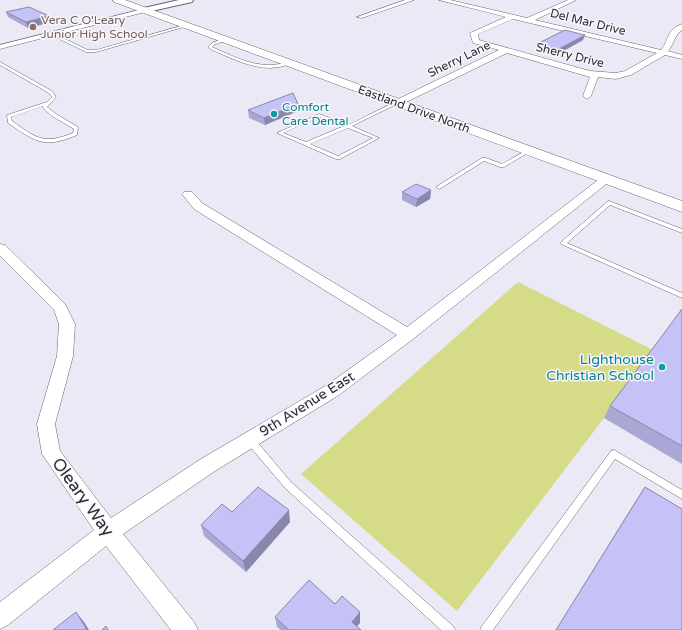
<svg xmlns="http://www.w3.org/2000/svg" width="682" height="630" font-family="'Varela Round',sans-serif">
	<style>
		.green { fill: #d5db87 }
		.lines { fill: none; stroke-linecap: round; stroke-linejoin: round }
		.service-casing { stroke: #666670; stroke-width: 1 }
		.minor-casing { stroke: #666670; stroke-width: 1 }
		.tertiary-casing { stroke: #666670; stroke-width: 2 }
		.secondary-casing { stroke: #666670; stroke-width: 1 }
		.service { fill: #fff; fill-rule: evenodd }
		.minor { fill: #fff; fill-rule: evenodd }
		.tertiary { fill: #fff; fill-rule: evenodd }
		.secondary { fill: #fff; fill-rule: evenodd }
		.wall { fill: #a9a7d4 }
		.shaded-wall { fill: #8988ac }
		.building { fill: #c4c2f6; stroke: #8988ac }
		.education-dot { fill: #8d6e63; stroke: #f7f7fe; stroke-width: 1.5 }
		.culture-dot { fill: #0f9aa8; stroke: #f7f7fe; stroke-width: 1.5 }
		.labels { text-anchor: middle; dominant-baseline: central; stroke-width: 3; stroke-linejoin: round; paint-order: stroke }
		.far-education-label { font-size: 12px; fill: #785e54; stroke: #f7f7fe; text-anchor: start }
		.far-street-label { font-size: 12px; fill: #2c2c30; stroke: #f7f7fe }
		.far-culture-label { font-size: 12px; fill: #0d838f; stroke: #f7f7fe; text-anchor: start }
		.culture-label { font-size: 14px; fill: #0d838f; stroke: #f7f7fe; text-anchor: end }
		.street-label { font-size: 14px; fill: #2c2c30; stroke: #f7f7fe }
		.near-street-label { font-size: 17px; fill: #2c2c30; stroke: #f7f7fe }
	</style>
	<rect width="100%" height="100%" fill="#eae9f5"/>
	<!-- green -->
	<polygon class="green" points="518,282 655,351 457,611 301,474"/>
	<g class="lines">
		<defs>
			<g id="service">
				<polygon points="188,24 191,25 96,52 86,52 49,34 52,33 88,50 96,50"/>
				<path d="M225,38L226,40L214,45L212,47C218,50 224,52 230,55C251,64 266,68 289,62L291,63C265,76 236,60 212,50L208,47L212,43Z"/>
				<path d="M0,62L52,91L56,97L47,107L56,114L78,127L77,135C44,149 36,142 8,123L7,115L47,102L52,97L49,93L0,65ZM43,106V108L52,116L74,129L73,133C43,145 36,138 12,121L11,117Z"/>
				<path d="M395,102L399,103L352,126L379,138L340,159H336L277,133L319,114L348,125ZM319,117L344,126L306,142L283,133ZM348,128L373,138L338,156L310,144Z"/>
				<polygon points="527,150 531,151 504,167 500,167 484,161 441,188 439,189 436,187 482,158 486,158 502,164"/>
				<polygon points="609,201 682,229 682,233 610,205 567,243 682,293 682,298 561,244 560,243 561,242 607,202"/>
				<polygon points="250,436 253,437 291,482 453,626 455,630 441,630 285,488 247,443 246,440 247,437"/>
				<polygon points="614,450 682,490 682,499 615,459 493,630 480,630 482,626 611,451"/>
			</g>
			<g id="minor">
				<polygon points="405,0 414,0 362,18 357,17"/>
				<path d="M439,0H450L527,18L568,0H576L535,20L661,50C670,39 666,30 682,24V30C673,37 675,43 668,51L682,55V59L665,55L631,75L616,79L598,77L591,96L587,99L583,96L590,77L507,53L400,105H394L392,103L394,101L499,50L473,43L470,33L506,17ZM513,19L657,53L625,71L616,73L590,71L479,40L478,34Z"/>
				<polygon points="147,8 149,9 149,11 0,49 0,45"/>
				<polygon points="606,176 610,177 612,179 610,181 413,339 339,395 215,471 123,534 194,622 198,630 171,630 106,546 8,625 0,629 0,602 94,530 42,454 37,424 57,356 59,324 54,310 0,256 0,244 5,245 65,304 75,324 73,356 55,424 60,451 111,518 201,459 327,385 397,335 194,209 182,194 184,192 192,192 202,203 407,327 602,177"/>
			</g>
			<polygon id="tertiary" points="179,0 193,0 192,2 147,12 143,10 144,8"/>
			<polygon id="secondary" points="113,0 125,0 682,201 682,212 114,2"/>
		</defs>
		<!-- service casing -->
		<use href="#service" class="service-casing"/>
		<!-- minor casing -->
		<use href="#minor" class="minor-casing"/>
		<!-- tertiary casing -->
		<use href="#tertiary" class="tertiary-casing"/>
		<!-- secondary casing -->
		<use href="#secondary" class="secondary-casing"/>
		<!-- service -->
		<use href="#service" class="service"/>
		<!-- minor -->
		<use href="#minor" class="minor"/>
		<!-- tertiary -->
		<use href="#tertiary" class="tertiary"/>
		<!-- secondary -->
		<use href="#secondary" class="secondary"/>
	</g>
	<!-- wall -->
	<g class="wall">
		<polygon points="6,12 51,22 28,28 8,17"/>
		<polygon points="583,40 556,55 536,49 537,44"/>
		<polygon points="248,110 298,111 265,125 249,118"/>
		<polygon points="431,190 430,199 416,207 402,200 402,192"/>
		<polygon points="682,309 682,464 604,418 610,406"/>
		<polygon points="645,487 682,630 556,630 635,502"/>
		<polygon points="232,512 290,522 246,572 204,536 201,525"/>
		<polygon points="335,604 360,623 357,626 361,630 281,630 277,627 275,617"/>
	</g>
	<!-- shaded-wall -->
	<g class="shaded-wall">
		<polygon points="49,16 51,22 28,28 26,22"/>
		<polygon points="585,35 583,40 556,55 557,50"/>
		<polygon points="298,104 298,111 265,125 264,118"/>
		<polygon points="431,190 430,199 416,207 417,199"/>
		<polygon points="289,510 290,522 246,572 243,561"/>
		<polygon points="76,612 84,622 89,630 87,630"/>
		<polygon points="360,612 360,623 353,630 352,622"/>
	</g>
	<!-- building -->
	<g class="building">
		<polygon points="29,7 49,16 26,22 6,12"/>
		<polygon points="565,30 585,35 557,50 537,44"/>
		<polygon points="293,93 298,104 264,118 248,110"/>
		<polygon points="416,184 431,190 417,199 402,192"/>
		<polygon points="682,309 682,446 610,406"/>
		<polygon points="258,487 289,510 243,561 201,525 222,504 232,512"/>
		<polygon points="645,487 682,509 682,630 556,630"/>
		<polygon points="309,580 335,604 342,596 360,612 352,622 361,630 289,630 275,617"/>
		<polygon points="76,612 87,630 53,630"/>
		<polygon points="106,626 108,630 102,630"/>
	</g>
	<!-- markers -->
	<circle class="education-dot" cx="33" cy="27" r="4"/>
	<g class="culture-dot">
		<circle cx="274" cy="114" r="4"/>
		<circle cx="662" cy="367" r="4"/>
	</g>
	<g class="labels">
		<!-- far-education labels -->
		<g class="far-education-label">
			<text x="41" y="20">Vera C O'Leary<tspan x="41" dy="14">Junior High School</tspan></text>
		</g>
		<!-- far-street labels -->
		<g class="far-street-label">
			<text transform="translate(588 22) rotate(14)">Del Mar Drive</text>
			<text transform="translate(570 55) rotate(14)">Sherry Drive</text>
			<text transform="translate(459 59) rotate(-26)">Sherry Lane</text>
			<text transform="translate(414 109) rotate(20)">Eastland Drive North</text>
		</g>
		<!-- far-culture labels -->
		<g class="far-culture-label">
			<text x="282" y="107">Comfort<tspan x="282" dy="14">Care Dental</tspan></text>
		</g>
		<!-- culture labels -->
		<g class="culture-label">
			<text x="654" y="359">Lighthouse<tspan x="654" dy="16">Christian School</tspan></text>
		</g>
		<!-- street labels -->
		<g class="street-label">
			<text transform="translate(307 404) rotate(-32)">9th Avenue East</text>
		</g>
		<!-- near-street labels -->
		<g class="near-street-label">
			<text transform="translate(83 497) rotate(54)">Oleary Way</text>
		</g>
	</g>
</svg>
